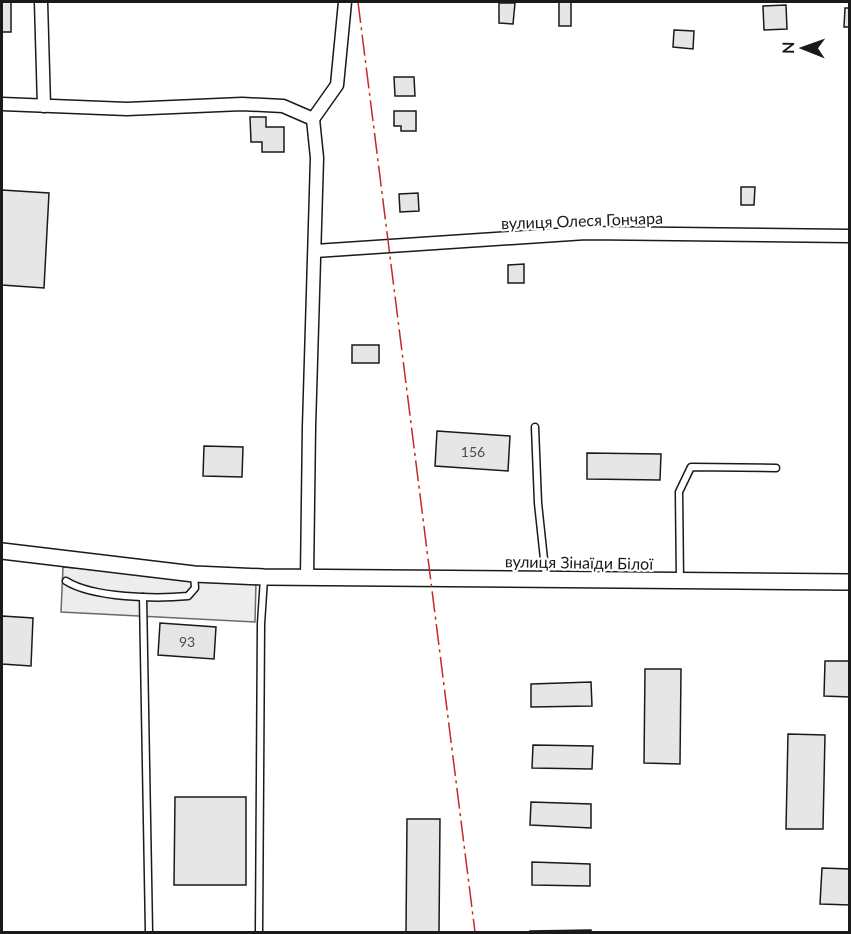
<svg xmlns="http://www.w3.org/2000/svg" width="851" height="934" font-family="Lato,sans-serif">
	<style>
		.parking { fill: #ededed; stroke: #6a6a6a; stroke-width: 1.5 }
		.building { fill: #e6e6e6; stroke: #1a1a1a; stroke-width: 1.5 }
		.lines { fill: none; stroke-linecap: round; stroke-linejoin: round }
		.service-casing { stroke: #1a1a1a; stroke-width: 9 }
		.minor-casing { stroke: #1a1a1a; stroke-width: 15 }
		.tertiary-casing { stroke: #1a1a1a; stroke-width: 18 }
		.service { stroke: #fff; stroke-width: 6 }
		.minor { stroke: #fff; stroke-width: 12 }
		.tertiary { stroke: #fff; stroke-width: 15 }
		.power { stroke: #c62828; stroke-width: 1.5; stroke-dasharray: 21 4.5 3 4.5; stroke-linecap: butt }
		.labels { text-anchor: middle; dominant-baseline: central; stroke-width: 4.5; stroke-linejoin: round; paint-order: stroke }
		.number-label { font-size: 14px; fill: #4d4d4d }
		.street-label { font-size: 16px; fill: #1a1a1a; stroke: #fff }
	</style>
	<rect width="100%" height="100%" fill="#fff"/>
	<!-- parking -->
	<polygon class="parking" points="63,567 256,582 255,622 61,612"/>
	<!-- building -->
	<g class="building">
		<rect x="2" y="2" width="9" height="30"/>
		<rect x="559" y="2" width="12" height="24"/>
		<polygon points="499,3 515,3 513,24 499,23"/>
		<polygon points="786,5 787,29 764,30 763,6"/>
		<polygon points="845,8 850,8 850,27 844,27"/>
		<polygon points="674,30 694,31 693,49 673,47"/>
		<polygon points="394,77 414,77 415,96 395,96"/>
		<polygon points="394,111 416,111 416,131 401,131 401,126 394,126"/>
		<polygon points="250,117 266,117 266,127 284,127 284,152 262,152 262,142 251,142"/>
		<polygon points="741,187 755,187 754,205 741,205"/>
		<polygon points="2,190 49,193 44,288 2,285"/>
		<polygon points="418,193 419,211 400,212 399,194"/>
		<polygon points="524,264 524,283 508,283 508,265"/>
		<rect x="352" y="345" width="27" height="18"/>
		<polygon points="437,431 510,436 508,471 435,466"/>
		<polygon points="204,446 243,447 242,477 203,476"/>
		<polygon points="587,453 661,454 660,480 587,479"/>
		<polygon points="2,616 33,618 31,666 2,664"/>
		<polygon points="160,623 216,627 214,659 158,655"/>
		<polygon points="825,661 850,661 850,697 824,696"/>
		<polygon points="645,669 681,669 680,764 644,763"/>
		<polygon points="591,682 592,706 531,707 531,684"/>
		<polygon points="788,734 825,735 823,829 786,829"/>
		<polygon points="533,745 593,746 592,769 532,768"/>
		<polygon points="175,797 246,797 246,885 174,885"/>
		<polygon points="531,802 591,804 591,828 530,825"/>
		<polygon points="407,819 440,819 439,932 406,932"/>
		<polygon points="532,862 590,864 590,886 532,885"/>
		<polygon points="822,868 850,869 850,905 820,904"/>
		<polygon points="591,930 591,932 530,932 530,931"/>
	</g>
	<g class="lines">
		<defs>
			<g id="service">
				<polyline points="535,427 538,503 546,578"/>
				<path d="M66,581C93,598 156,599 188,596L195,588L194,574"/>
				<polyline points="680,581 679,492 691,467 776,468"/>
				<polyline points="143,597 149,932"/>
				<polyline points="259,932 261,624 264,578"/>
			</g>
			<g id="minor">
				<polyline points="41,2 44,106"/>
				<polyline points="2,104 127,109 242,104 283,106 313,119"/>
				<polyline points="313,119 337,85 345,2"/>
				<polyline points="315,251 586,233 850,236"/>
				<polyline points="307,578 309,427 317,158 313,119"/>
			</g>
			<polyline id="tertiary" points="2,551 194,574 264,577 850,582"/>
		</defs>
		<!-- service casing -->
		<use href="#service" class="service-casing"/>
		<!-- minor casing -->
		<use href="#minor" class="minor-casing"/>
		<!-- tertiary casing -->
		<use href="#tertiary" class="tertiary-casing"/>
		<!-- service -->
		<use href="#service" class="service"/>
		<!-- minor -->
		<use href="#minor" class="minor"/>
		<!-- tertiary -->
		<use href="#tertiary" class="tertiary"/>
		<!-- power -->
		<polyline class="power" points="358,2 475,932"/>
	</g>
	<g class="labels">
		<!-- number labels -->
		<g class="number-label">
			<text x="473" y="451">156</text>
			<text x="187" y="641">93</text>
		</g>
		<!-- street labels -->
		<g class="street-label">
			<text transform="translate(582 220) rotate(-2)">вулиця Олеся Гончара</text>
			<text transform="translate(579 562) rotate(1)">вулиця Зінаїди Білої</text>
		</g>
	</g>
	<!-- border -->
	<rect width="851" height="934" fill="none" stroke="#1a1a1a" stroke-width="6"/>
	<!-- north arrow -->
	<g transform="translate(803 48) rotate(271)" stroke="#ffffff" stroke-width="4.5" paint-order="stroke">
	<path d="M0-4.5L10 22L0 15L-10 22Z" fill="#1a1a1a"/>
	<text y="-9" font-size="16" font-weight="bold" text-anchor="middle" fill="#1a1a1a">N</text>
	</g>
</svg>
